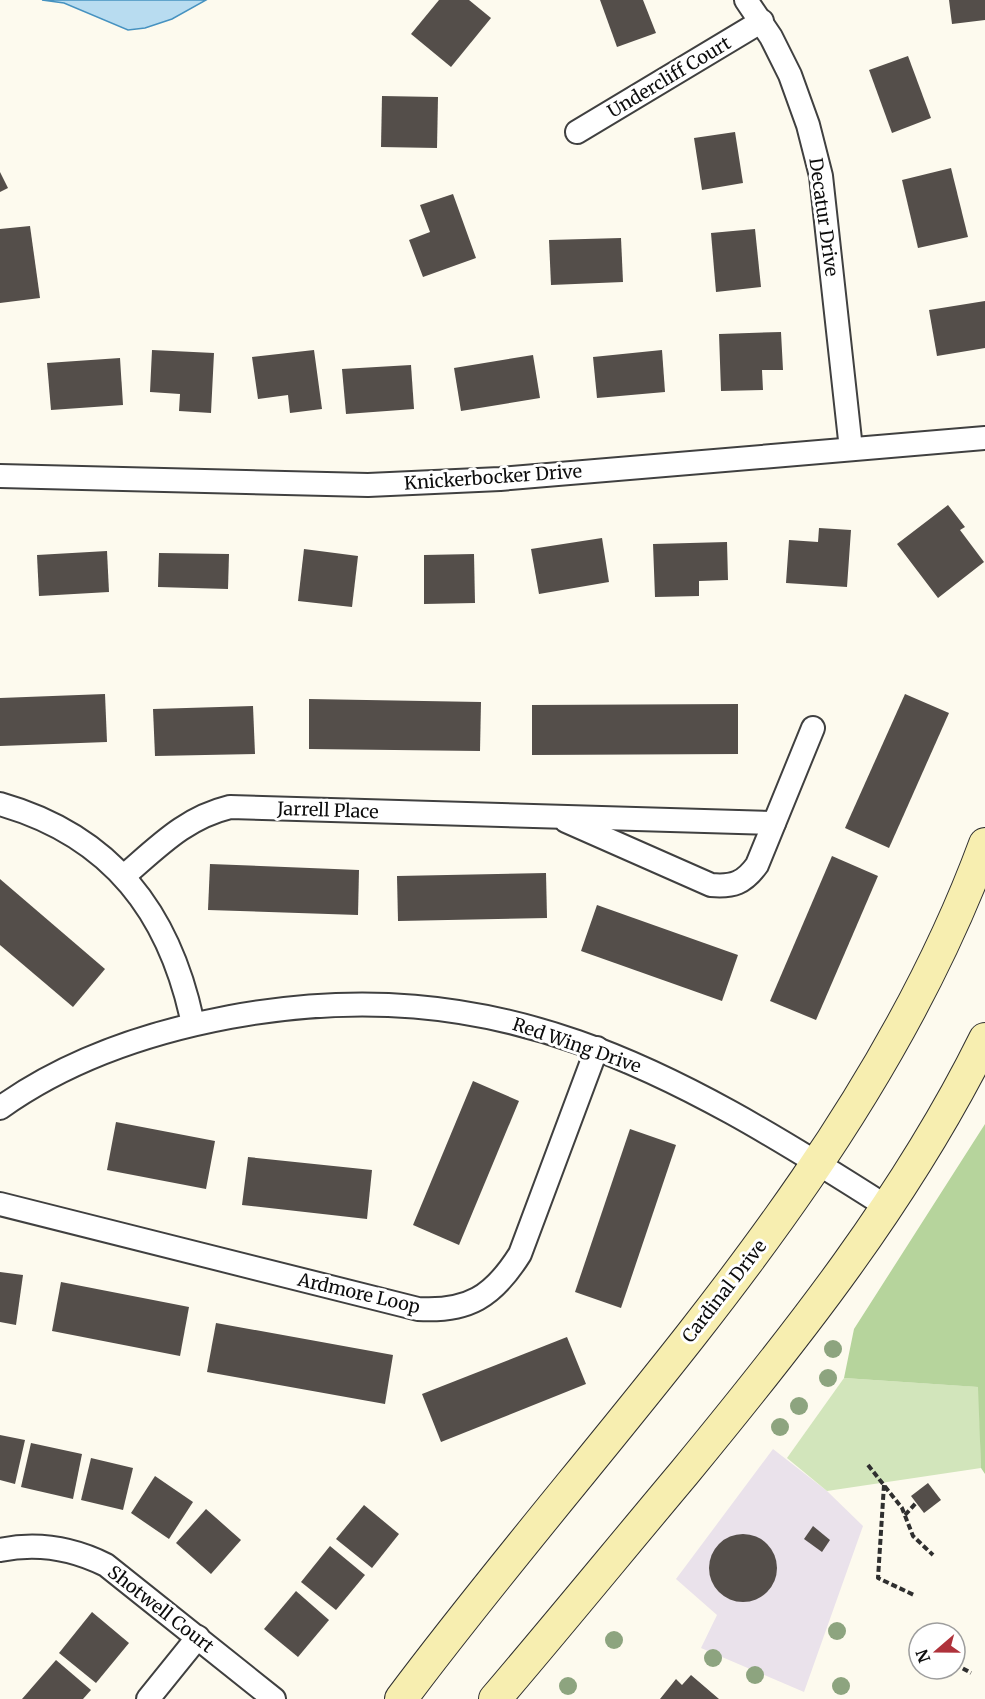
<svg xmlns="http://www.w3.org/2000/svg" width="985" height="1699" font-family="Merriweather,serif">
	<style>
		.industrial { fill: #eae2eb }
		.green { fill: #d2e5bb }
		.forest { fill: #b6d49c }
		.water { fill: #b8dcf0; stroke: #4692c0; stroke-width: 1.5 }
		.building { fill: #544e4a }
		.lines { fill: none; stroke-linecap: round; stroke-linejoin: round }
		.street-casing { stroke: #404040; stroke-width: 26 }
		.secondary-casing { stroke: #2f2f2f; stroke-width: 34 }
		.path { stroke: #2f2f2f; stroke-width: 4; stroke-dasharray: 6 3; stroke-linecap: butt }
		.street { stroke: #fff; stroke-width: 22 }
		.secondary { stroke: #f7eeb0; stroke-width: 32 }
		.tree { fill: #8da47f }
		.labels { text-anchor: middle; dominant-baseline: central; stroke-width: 6; stroke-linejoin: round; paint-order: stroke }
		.street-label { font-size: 18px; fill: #0d0d0d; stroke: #fff }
	</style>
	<rect width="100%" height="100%" fill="#fdfaee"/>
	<!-- industrial -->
	<polygon class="industrial" points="773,1449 827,1491 863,1526 804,1692 701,1648 717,1615 676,1579"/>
	<!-- green -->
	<polygon class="green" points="844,1378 979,1387 981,1468 827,1491 787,1458"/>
	<!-- forest -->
	<polygon class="forest" points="985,1124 985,1474 981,1468 978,1387 844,1378 854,1329"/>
	<!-- water -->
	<polygon class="water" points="42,0 206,0 172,19 145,28 128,30 64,3"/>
	<!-- building -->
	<g class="building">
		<polygon points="439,0 469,0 491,18 451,67 411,34"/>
		<polygon points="600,0 643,0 656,33 617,47"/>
		<polygon points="949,0 985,0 985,20 952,24"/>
		<polygon points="908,56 931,118 892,133 869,70"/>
		<polygon points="382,96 438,97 437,148 381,147"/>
		<polygon points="735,132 743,183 702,190 694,138"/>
		<polygon points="951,168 968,237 918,248 902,180"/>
		<polygon points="0,172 8,188 0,192"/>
		<polygon points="453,194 476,258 423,277 409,240 430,232 420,205"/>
		<polygon points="30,226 40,298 0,303 0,229"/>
		<polygon points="755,229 761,287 716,292 711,233"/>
		<polygon points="621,238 623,282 551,285 549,240"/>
		<polygon points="985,301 985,348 937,356 929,310"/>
		<polygon points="781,332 783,370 762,370 763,390 721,391 719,334"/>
		<polygon points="152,350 214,353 211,413 179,411 180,394 150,392"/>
		<polygon points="314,350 322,409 290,413 288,395 258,399 252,357"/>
		<polygon points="662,350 665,392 597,398 593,357"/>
		<polygon points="533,355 540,398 461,411 454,368"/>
		<polygon points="120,358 123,405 51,410 47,363"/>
		<polygon points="411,365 414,409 346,414 342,369"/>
		<polygon points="948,505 965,527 960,530 984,562 938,598 897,544"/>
		<polygon points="819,528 851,530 847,587 786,583 789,540 818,542"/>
		<polygon points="602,538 609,582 539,594 531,549"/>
		<polygon points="727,542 728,580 699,581 699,596 655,597 653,544"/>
		<polygon points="304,549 358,556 352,607 298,601"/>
		<polygon points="107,551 109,592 39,596 37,555"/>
		<polygon points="159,553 229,554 228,589 158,587"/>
		<polygon points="474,554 475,603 424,604 424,555"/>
		<polygon points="105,694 107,742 0,746 0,698"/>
		<polygon points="905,694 949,713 889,848 845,828"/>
		<polygon points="309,699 481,702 480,751 309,749"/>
		<polygon points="738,704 738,754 532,755 532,705"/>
		<polygon points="253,706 255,754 155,756 153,709"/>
		<polygon points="832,856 878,876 816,1020 770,1001"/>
		<polygon points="210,864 359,870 358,915 208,910"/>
		<polygon points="546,873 547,918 398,921 397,876"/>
		<polygon points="0,879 105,969 73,1007 0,945"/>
		<polygon points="597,905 738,955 722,1001 581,951"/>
		<polygon points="473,1081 519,1101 459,1245 413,1225"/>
		<polygon points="116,1122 215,1141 206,1189 107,1170"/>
		<polygon points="630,1129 676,1145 621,1308 575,1292"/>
		<polygon points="248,1157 372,1170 367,1219 242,1205"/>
		<polygon points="0,1272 23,1275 16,1325 0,1322"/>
		<polygon points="61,1282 189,1307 180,1356 52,1331"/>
		<polygon points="216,1323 393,1355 385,1404 207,1372"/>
		<polygon points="567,1337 586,1384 441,1442 422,1394"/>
		<polygon points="0,1435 25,1440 15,1484 0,1480"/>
		<polygon points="31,1443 82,1454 73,1499 21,1487"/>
		<polygon points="91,1458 133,1468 123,1510 81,1500"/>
		<polygon points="155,1476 193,1502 169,1539 131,1513"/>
		<polygon points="928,1483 941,1500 924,1513 911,1496"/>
		<polygon points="364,1505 399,1534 372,1568 336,1539"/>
		<polygon points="206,1509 241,1540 211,1574 176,1543"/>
		<polygon points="813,1526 830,1540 822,1552 804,1539"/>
		<circle cx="743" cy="1568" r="34"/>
		<polygon points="330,1546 365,1575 336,1610 301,1582"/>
		<polygon points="296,1591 329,1620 298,1657 264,1629"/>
		<polygon points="92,1612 129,1643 96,1683 59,1653"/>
		<polygon points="56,1660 91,1690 83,1699 22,1699"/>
		<polygon points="691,1675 719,1699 660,1699 676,1679 682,1685"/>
	</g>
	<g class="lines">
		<defs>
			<g id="street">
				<polyline points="746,0 771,37 790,75 808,125 821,176 851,449"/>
				<polyline points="577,132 762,21"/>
				<polyline points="0,476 368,485 500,479 985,438"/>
				<path d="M0,804C112,836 170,913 193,1024"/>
				<path d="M566,821L711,885C733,887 744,883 757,865L813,728"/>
				<path d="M124,876C159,846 185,818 230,807L774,823"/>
				<path d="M0,1108C67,1060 150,1032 230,1017C496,968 671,1069 887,1207"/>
				<path d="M0,1204L418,1309C468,1312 493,1297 520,1254L597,1048"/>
				<path d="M0,1550C38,1542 72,1548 106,1565L274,1699"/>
				<polyline points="148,1699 198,1637"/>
			</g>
			<g id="secondary">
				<path d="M401,1699C607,1423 864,1173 985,844"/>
				<path d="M495,1699C559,1624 621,1548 684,1473C796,1337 907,1197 985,1039"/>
			</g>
		</defs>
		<!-- street casing -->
		<use href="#street" class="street-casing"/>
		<!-- secondary casing -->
		<use href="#secondary" class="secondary-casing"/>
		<!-- path -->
		<g class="path">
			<polyline points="868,1465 902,1508 913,1536 933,1555"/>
			<polyline points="884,1485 878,1578 914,1595"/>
			<polyline points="905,1515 916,1503"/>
			<polyline points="955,1664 971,1673"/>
		</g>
		<!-- street -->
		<use href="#street" class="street"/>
		<!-- secondary -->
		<use href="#secondary" class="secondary"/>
	</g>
	<!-- trees -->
	<g class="tree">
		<circle cx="833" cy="1349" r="9"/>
		<circle cx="828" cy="1378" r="9"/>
		<circle cx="799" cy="1406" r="9"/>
		<circle cx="780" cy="1427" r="9"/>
		<circle cx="837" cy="1631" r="9"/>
		<circle cx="614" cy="1640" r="9"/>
		<circle cx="713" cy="1658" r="9"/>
		<circle cx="755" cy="1675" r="9"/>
		<circle cx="568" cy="1686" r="9"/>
		<circle cx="841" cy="1686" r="9"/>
	</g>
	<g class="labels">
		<!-- street labels -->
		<g class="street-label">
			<text transform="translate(669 77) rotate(-31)">Undercliff Court</text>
			<text transform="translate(824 217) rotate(82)">Decatur Drive</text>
			<text transform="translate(493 477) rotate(-4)">Knickerbocker Drive</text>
			<text transform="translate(328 810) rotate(2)">Jarrell Place</text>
			<text transform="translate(577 1045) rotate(19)">Red Wing Drive</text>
			<text transform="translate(724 1291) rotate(-52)">Cardinal Drive</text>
			<text transform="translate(359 1293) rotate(13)">Ardmore Loop</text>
			<text transform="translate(161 1609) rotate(38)">Shotwell Court</text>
		</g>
	</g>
	<!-- north arrow -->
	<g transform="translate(937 1651) rotate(250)"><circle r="28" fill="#ffffff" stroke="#9e9e9e" stroke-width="1.5"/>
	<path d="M0-4.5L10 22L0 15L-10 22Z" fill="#af323b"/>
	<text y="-9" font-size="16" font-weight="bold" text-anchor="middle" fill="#0d0d0d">N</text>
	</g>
</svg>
